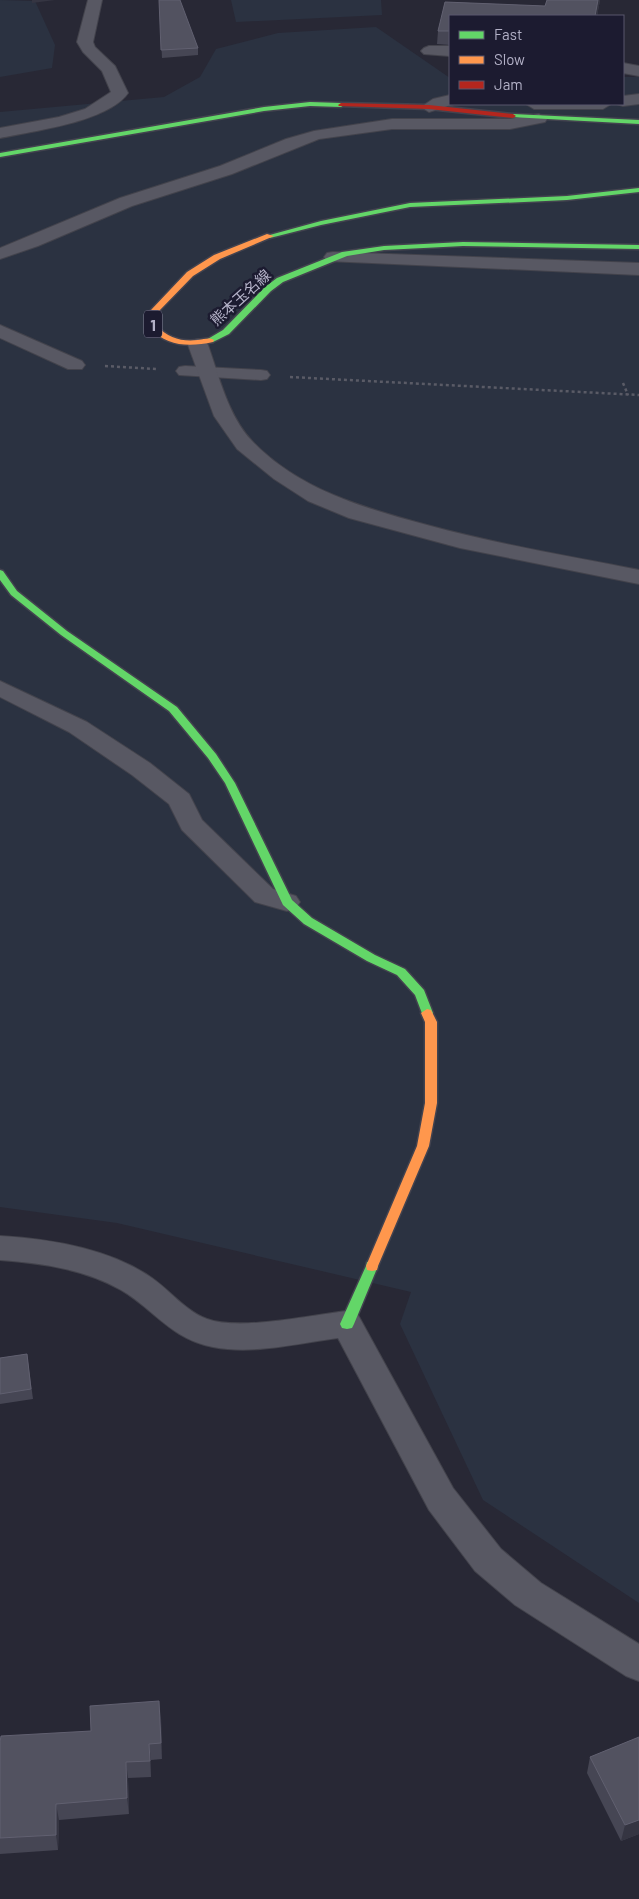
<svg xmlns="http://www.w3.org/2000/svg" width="639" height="1899" font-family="Barlow,'Noto Sans JP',sans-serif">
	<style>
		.green { fill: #2b3241 }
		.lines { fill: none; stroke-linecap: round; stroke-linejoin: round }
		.lane-casing { stroke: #43434c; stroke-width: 2 }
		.street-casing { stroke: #43434c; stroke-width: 2 }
		.fast-casing { stroke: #43434f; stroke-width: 3 }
		.slow-casing { stroke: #43434f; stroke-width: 3 }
		.jam-casing { stroke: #43434f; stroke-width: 3 }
		.path { stroke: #5a5b66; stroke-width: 2.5; stroke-dasharray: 3 3; stroke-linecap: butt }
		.lane { fill: #585863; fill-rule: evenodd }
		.street { fill: #585863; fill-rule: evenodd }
		.fast { fill: #63d668; fill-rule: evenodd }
		.slow { fill: #ff974d; fill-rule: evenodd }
		.jam { fill: #b3261e; fill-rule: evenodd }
		.wall { fill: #464654 }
		.shaded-wall { fill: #353542 }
		.building { fill: #525260; stroke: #616070 }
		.labels { text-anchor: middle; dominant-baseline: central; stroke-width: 5; stroke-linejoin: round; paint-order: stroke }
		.far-street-label { font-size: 15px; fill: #b3b1c7; stroke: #1c1b30 }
		.shield { fill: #1c1b30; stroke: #86849a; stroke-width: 1 }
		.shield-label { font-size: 16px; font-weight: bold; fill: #b3b1c7 }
	</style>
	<rect width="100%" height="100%" fill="#282835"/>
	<!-- green -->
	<g class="green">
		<polygon points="0,0 35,1 55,45 52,68 0,77"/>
		<polygon points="231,0 381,0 382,15 236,22"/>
		<polygon points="376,27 450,78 450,104 623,104 623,77 639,77 639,1603 483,1500 400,1324 411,1292 117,1223 0,1207 0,112 164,97 200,77 216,49 278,33"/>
	</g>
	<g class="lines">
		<defs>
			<polygon id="lane" points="185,366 261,370 267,371 270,375 267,379 261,380 179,375 176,371 179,367"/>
			<g id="street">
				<path d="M88,0H102L93,42L95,47L115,66L128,93C108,122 33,131 0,138V128L59,117L85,109L111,92L102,71L83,52L77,42Z"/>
				<polygon points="429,46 450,46 450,56 424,54 421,51 424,48"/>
				<polygon points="623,63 639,66 639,76 623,73"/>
				<polygon points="639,94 639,104 623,106 617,104 623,104 623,96"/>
				<polygon points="450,95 450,104 454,104 429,112 421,107 433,99"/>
				<polygon points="526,104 611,104 603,109 534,109"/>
				<polygon points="539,114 547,119 545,122 510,129 392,129 319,139 232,174 132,206 38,246 0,259 0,248 120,198 220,166 286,139 314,131 392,119 510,119"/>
				<polygon points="333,252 639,263 639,275 327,261 324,257 327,253"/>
				<polygon points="0,325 82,361 85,365 82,369 68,369 0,338"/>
				<path d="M198,339L205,341L208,345C219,376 228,416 252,441C299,490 364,508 427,525C497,544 568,556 639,570V584L460,548L349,518L308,501L274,479L237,449L214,416L188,345L191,341Z"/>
				<polygon points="0,681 87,722 150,763 189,794 202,820 273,889 296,896 300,902 296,908 287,911 255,902 182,830 169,804 132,775 69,732 0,697"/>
				<path d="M0,1236C50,1239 107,1248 149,1276C169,1289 185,1311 207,1319C240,1331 311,1315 347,1311L358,1315L453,1488L501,1549L541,1583L639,1644V1681L626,1676L515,1605L475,1571L429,1510L338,1338C298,1343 254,1355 213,1347C171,1339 155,1310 121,1290C84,1269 41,1263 0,1260Z"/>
			</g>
			<g id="fast">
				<polygon points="310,102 341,103 344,105 341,107 310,106 264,111 0,157 0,153 264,107"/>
				<polygon points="513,114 639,120 639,124 511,117 511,115"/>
				<polygon points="639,188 639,192 567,200 410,207 321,225 270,238 266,236 321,221 410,203 567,196"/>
				<polygon points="463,242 639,245 639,249 463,246 384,250 347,256 283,282 271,291 229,334 213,342 206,340 223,330 265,287 277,278 342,252 384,246"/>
				<polygon points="0,570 3,571 17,591 67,631 177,707 216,754 235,783 292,900 312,918 375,955 405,969 424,990 433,1013 431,1016 423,1016 415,995 397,975 367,961 304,924 283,905 225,783 208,758 169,711 61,635 11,595 0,580"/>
				<polygon points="372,1261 377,1262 378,1266 354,1324 352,1328 347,1329 342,1328 340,1324 366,1266 367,1262"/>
			</g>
			<g id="slow">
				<path d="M267,234L274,236L220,259L193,276L159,311L157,326C168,338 182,342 198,340C205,339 209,337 214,340L213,342C190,347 167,347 150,328L151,310L187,272L214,255Z"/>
				<polygon points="427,1009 431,1010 437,1022 437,1103 429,1146 378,1266 377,1270 372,1271 367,1270 366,1266 417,1146 425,1103 425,1022 421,1013"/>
			</g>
			<polygon id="jam" points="341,103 429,105 513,114 516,116 513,118 429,109 339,106 338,105"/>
		</defs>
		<!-- lane casing -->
		<use href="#lane" class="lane-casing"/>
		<!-- street casing -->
		<use href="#street" class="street-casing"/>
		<!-- fast casing -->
		<use href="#fast" class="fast-casing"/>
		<!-- slow casing -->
		<use href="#slow" class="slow-casing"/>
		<!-- jam casing -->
		<use href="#jam" class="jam-casing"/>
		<!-- path -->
		<g class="path">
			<polyline points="105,366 156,369"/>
			<polyline points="290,377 639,395"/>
			<polyline points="623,383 628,395"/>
		</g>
		<!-- lane -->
		<use href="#lane" class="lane"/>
		<!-- street -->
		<use href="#street" class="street"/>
		<!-- fast -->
		<use href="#fast" class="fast"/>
		<!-- slow -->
		<use href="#slow" class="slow"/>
		<!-- jam -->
		<use href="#jam" class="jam"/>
	</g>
	<!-- wall -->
	<g class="wall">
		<polygon points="159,0 198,48 198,55 162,58"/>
		<polygon points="547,0 600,0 597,16 450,16 450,45 437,44 438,31 445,2 545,6"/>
		<polygon points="27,1354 33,1399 0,1404 0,1358"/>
		<polygon points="161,1717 162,1759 151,1760 151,1777 128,1778 129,1814 59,1820 58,1850 0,1854 0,1742 91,1731"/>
		<polygon points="639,1737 639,1834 621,1841 587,1773 590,1757"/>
	</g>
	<!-- shaded-wall -->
	<g class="shaded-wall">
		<polygon points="32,0 55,0 32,3"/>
		<polygon points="598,0 600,0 597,16 595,16"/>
		<polygon points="159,1701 161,1717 162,1759 161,1743"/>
		<polygon points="149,1744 151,1760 151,1777 150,1761"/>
		<polygon points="126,1762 128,1778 129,1814 127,1798"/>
		<polygon points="56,1804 59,1820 58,1850 56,1835"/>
		<polygon points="639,1820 639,1834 621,1841 625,1825"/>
	</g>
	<!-- building -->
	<g class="building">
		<polygon points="159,0 180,0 198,48 161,50"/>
		<polygon points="547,0 598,0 595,16 450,16 450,31 438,31 445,2 545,6"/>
		<polygon points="27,1354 31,1389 0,1394 0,1358"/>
		<polygon points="159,1701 161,1743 149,1744 150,1761 126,1762 127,1798 56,1804 56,1835 0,1838 0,1742 1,1736 91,1731 90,1706"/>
		<polygon points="639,1737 639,1820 625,1825 590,1757"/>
	</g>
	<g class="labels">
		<!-- far-street labels -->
		<g class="far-street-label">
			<text transform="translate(240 297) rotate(-42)">熊本玉名線</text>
		</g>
		<!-- shield labels -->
		<rect class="shield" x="144" y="310.5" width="18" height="27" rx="4"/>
		<g class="shield-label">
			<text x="153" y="324">1</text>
		</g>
	</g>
	<!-- legend -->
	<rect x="449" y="15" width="175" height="90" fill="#1c1b30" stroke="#58576c"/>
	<rect x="459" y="31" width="25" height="8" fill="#63d668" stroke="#58576c"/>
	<text x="494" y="40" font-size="15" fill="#b3b1c7">Fast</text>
	<rect x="459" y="56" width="25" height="8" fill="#ff974d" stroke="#58576c"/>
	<text x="494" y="65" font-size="15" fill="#b3b1c7">Slow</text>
	<rect x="459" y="81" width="25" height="8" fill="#b3261e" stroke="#58576c"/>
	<text x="494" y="90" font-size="15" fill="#b3b1c7">Jam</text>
</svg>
